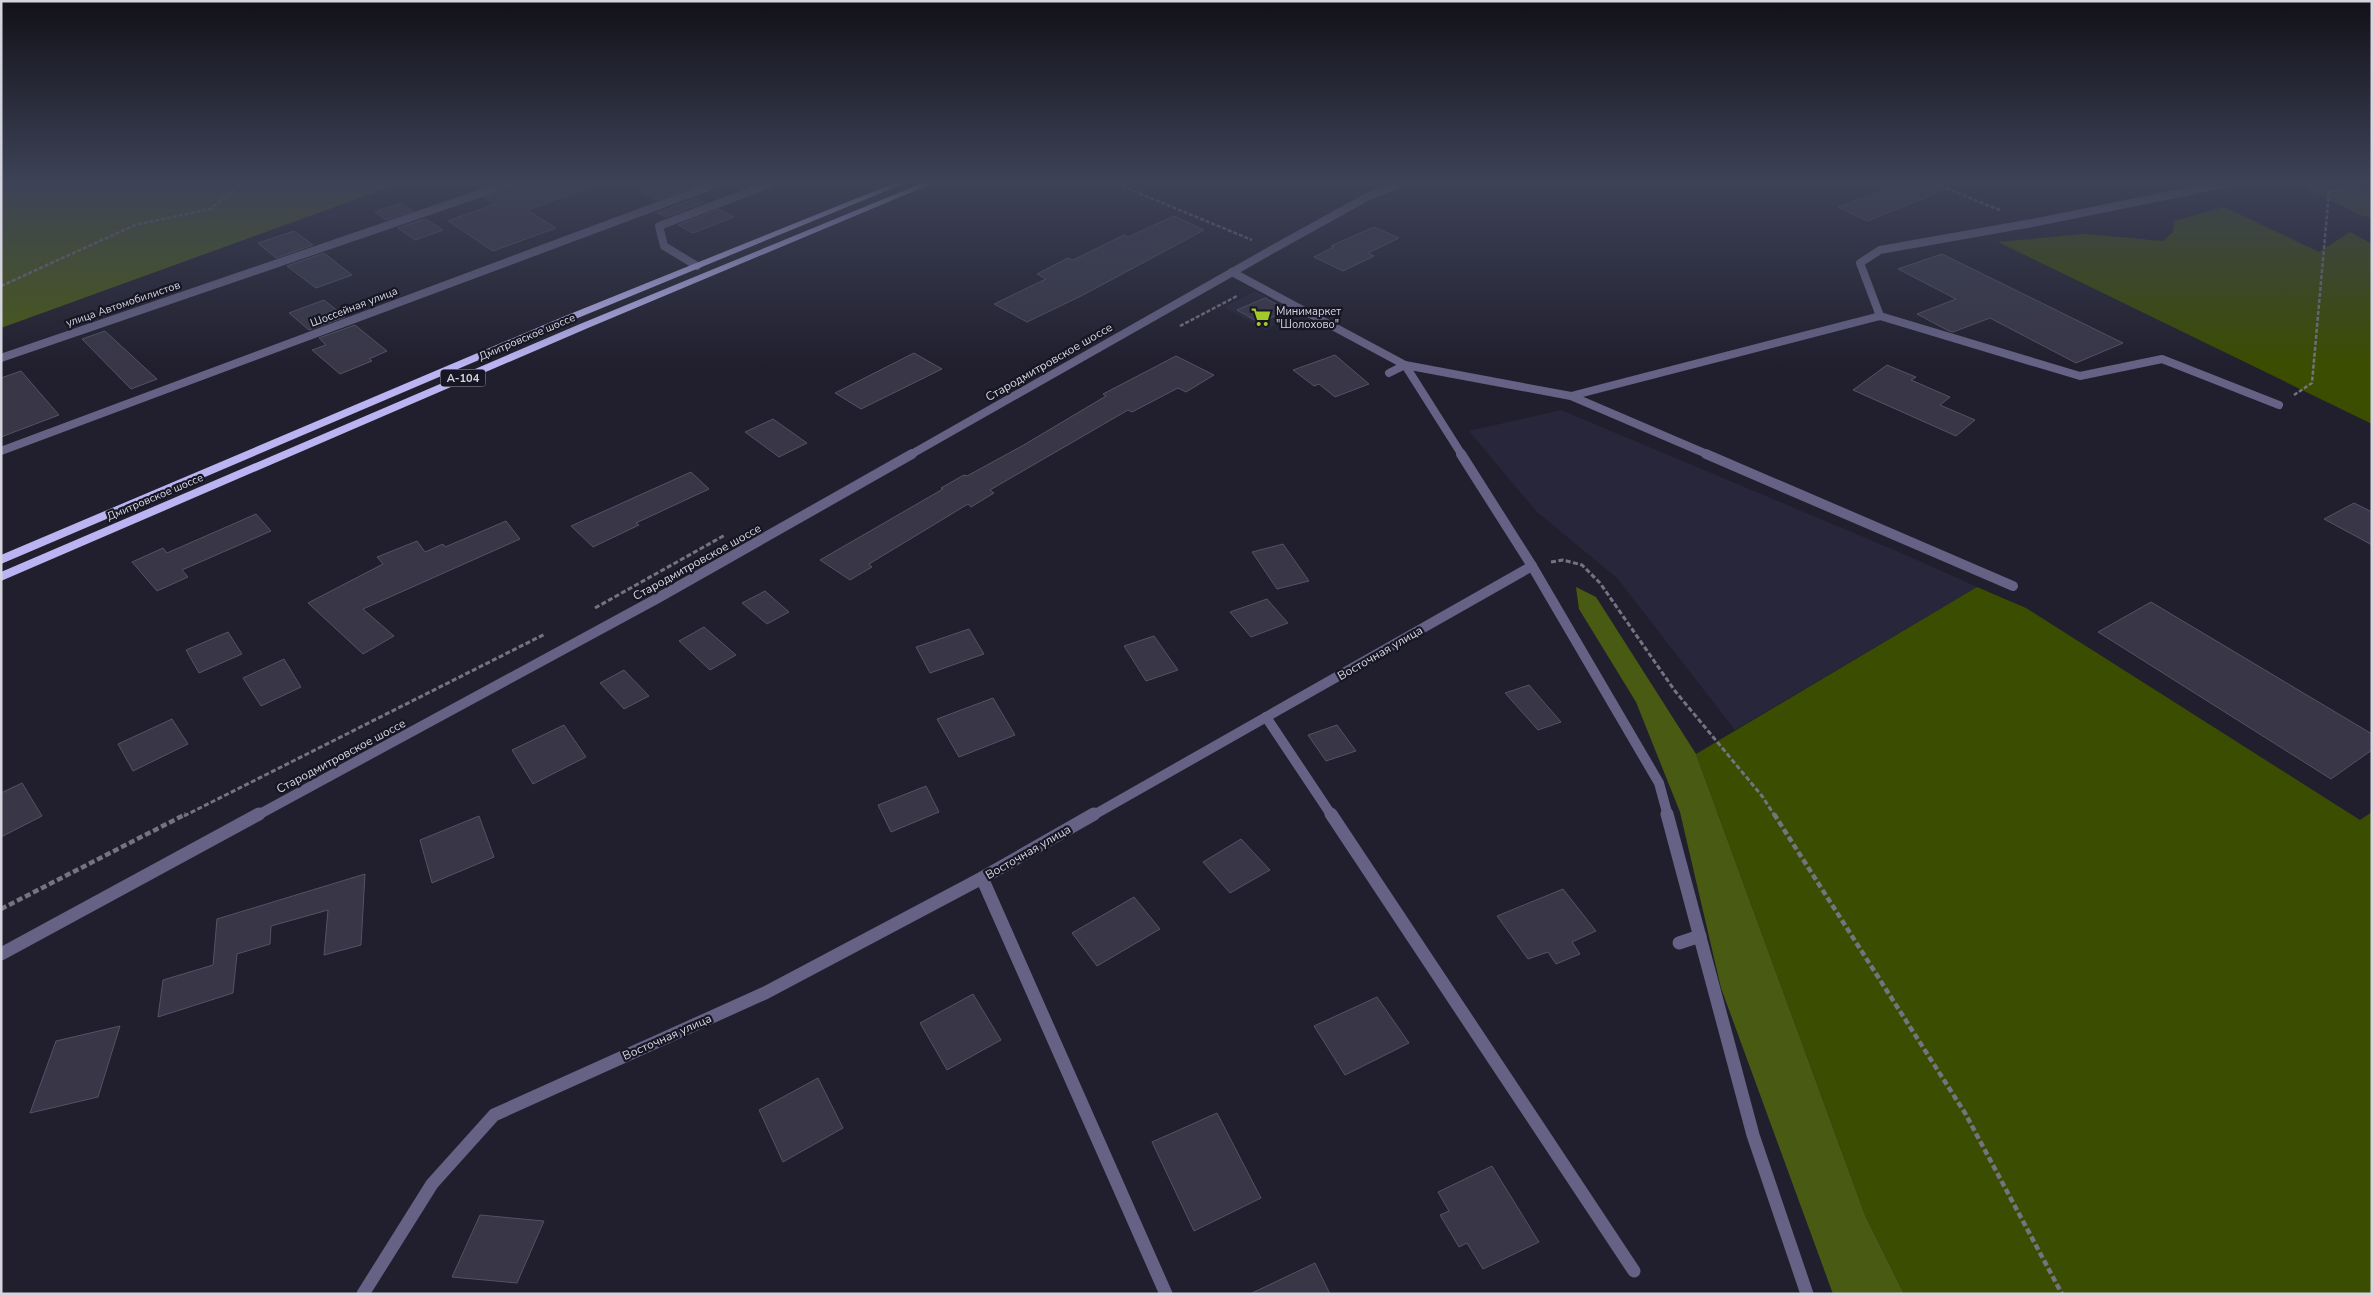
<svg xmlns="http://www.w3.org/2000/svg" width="2373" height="1295" font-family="'Nunito Sans',sans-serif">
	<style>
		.built { fill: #28263b }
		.green { fill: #3b4d00 }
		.forest { fill: #495b13 }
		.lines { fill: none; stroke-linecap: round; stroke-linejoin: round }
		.river { fill: #3b4818; fill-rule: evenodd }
		.building { fill: #383647; stroke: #545264 }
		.path-far2 { stroke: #74737f; stroke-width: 2.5; stroke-dasharray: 4 2; stroke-linecap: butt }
		.path-far1 { stroke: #74737f; stroke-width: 3; stroke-dasharray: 5 2.5; stroke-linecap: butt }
		.path { stroke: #74737f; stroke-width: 4.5; stroke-dasharray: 6 3; stroke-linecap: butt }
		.service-far2 { stroke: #666285; stroke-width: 8 }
		.service-far1 { stroke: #666285; stroke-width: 10 }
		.service { stroke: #666285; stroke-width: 13 }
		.minor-far2 { stroke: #666285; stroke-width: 8 }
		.minor-far1 { stroke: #666285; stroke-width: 10 }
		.minor { stroke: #666285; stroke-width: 13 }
		.tertiary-far2 { stroke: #666285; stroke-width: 8 }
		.tertiary-far1 { stroke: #666285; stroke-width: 10 }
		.tertiary { stroke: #666285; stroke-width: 13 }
		.trunk { fill: #bab4f2; fill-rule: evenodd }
		.labels { text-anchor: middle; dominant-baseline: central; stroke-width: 4.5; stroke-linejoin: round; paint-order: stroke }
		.far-street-label { font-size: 11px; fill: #d5d5df; stroke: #171624 }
		.far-poi-label { font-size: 11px; fill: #d5d5df; stroke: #171624; text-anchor: start }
		.shield { fill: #171624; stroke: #9c9ca7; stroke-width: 1 }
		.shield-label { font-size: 11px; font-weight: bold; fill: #d5d5df }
		.street-label { font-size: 12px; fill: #d5d5df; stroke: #171624 }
	</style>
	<rect width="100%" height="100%" fill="#211f2e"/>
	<!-- built -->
	<g class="built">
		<polygon points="1256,291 1297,314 1265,330 1224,307"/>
		<polygon points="1561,410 1899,552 1977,587 1735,730 1617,578 1537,512 1469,431"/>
	</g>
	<!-- green -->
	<g class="green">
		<polygon points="2224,207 2319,252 2350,232 2372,244 2372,424 1998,242 2084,234 2163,241 2173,232 2174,221"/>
		<polygon points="1977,587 2026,608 2360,820 2372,812 2372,1294 1904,1294 1865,1215 1696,754"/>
	</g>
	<!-- forest -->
	<g class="forest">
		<polygon points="1,184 398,184 1,328"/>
		<polygon points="1576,587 1596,597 1696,754 1865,1215 1904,1294 1833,1294 1721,988 1680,812 1636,702 1579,609"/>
	</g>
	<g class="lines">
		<!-- river -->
		<polygon class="river" points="2306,184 2347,184 2372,195 2372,218 2360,215 2311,191"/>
	</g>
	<!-- building -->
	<g class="building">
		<polygon points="514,184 591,184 591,187 527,210 556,228 493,251 448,221 495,204 485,198 510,189"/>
		<polygon points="643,184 669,184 682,191 656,200 639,191"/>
		<polygon points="1900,184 1957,185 1867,221 1838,207"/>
		<polygon points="696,198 705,202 666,217 657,213"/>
		<polygon points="400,203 413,211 386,220 375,212"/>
		<polygon points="719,209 734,217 693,233 678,225"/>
		<polygon points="1174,216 1204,230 1083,295 1027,322 994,304 1046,279 1037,274 1068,258 1073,260 1124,235 1128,237"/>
		<polygon points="425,219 443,230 415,240 398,228"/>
		<polygon points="1374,227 1399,238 1368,253 1374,256 1343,271 1314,257 1334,247 1331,246"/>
		<polygon points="294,231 313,245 276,258 258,243"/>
		<polygon points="324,253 352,275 316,288 287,266"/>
		<polygon points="1942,254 2123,343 2076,363 1990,318 1953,332 1949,331 1917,314 1956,299 1898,269"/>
		<polygon points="1265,298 1287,310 1260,323 1237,310"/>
		<polygon points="324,300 345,317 309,330 289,313"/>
		<polygon points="355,325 387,351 369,359 372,361 340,374 312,350 326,345 319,338"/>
		<polygon points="105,331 157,379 131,389 82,339"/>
		<polygon points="914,353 942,369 861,409 835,393"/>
		<polygon points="1335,355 1369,384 1335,397 1319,384 1314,386 1293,370"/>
		<polygon points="1176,356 1214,375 1186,392 1178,388 1132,412 1128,410 990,490 994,493 971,507 968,504 869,564 872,567 850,580 820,560 943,489 941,488 964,475 967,476 1022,446 1106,396 1103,394"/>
		<polygon points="1887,365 1916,377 1911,380 1950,397 1940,405 1975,420 1956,436 1853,390"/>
		<polygon points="21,371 59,415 1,437 1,378"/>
		<polygon points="773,419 807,443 779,457 745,432"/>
		<polygon points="691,472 709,489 636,523 639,525 593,547 571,526"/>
		<polygon points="2354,503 2372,512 2372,545 2324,519"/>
		<polygon points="256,514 271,531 182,570 188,577 157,591 132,562 163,548 167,553"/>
		<polygon points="506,521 520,539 363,609 394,636 363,654 308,603 383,564 377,557 417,541 425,552 443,544 445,547"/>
		<polygon points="1283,544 1309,581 1277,589 1252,552"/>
		<polygon points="765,591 789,612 767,624 742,603"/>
		<polygon points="1267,599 1288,623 1251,637 1230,612"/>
		<polygon points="2151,602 2372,734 2372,750 2331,779 2098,632"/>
		<polygon points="704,627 736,655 710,670 679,641"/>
		<polygon points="969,629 984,654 930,673 916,647"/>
		<polygon points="228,632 242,654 199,673 186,650"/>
		<polygon points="1154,636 1178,670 1146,681 1124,646"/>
		<polygon points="284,659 301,687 261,706 243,678"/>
		<polygon points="624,670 649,696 624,709 600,683"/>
		<polygon points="1529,685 1561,722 1538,730 1505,693"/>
		<polygon points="993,698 1015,735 959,757 937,719"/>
		<polygon points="172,719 188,744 133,771 118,744"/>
		<polygon points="564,725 586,757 533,784 512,750"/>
		<polygon points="1337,725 1356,751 1326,761 1308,735"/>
		<polygon points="22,783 42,816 1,837 1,793"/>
		<polygon points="926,786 939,812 891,832 878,805"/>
		<polygon points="479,816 494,857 432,883 420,840"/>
		<polygon points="1241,839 1270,870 1230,893 1203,862"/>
		<polygon points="365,874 361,945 324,955 328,910 271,926 270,944 237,954 233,993 158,1017 163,980 213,965 217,919"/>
		<polygon points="1563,889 1596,931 1572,942 1580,954 1556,964 1548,952 1528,959 1497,916"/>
		<polygon points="1134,897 1160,929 1097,966 1072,933"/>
		<polygon points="973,994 1001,1040 947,1070 920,1023"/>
		<polygon points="1377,997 1409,1043 1345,1075 1314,1026"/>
		<polygon points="120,1026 98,1097 30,1113 56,1041"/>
		<polygon points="818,1078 843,1128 783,1162 759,1110"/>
		<polygon points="1217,1113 1261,1198 1194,1231 1152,1142"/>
		<polygon points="1492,1166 1539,1242 1483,1269 1467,1243 1459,1247 1440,1215 1449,1211 1438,1192"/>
		<polygon points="480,1215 544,1221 517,1283 452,1277"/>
		<polygon points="1315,1263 1330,1294 1250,1294"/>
	</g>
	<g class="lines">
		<!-- path-far2 -->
		<g class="path-far2">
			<polyline points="1117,184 1252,240"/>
			<polyline points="1935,184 2000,210"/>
			<polyline points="1,286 135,225 210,209 243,184"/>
			<polyline points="1180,326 1237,296"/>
			<polyline points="2294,395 2312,383 2329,192 2343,189 2352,184"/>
		</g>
		<!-- path-far1 -->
		<g class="path-far1">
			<polyline points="1551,562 1563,560 1582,565 1600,583 1675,691 1762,796 1775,816"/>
			<polyline points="595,608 725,535"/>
			<polyline points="184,816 545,634"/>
		</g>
		<!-- path -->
		<g class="path">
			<polyline points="1774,814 1965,1113 2062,1294"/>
			<polyline points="1,909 186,814"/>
		</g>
		<!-- service-far2 -->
		<g class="service-far2">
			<polyline points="697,266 664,246 659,226 770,184"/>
			<polyline points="1880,316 1860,263 1880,250 2032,223 2224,184"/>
			<polyline points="1389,373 1405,365 1571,396"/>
			<polyline points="1709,455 1571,396 1880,316 2080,376 2162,359 2279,405"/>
		</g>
		<!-- service-far1 -->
		<g class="service-far1">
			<polyline points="1706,454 2013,586"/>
			<polyline points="1532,566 1659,783 1668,816"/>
			<polyline points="1266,717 1332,816"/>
		</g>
		<!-- service -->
		<g class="service">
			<polyline points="1331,814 1634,1271"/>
			<polyline points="1667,814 1753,1135 1807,1294"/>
			<polyline points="982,878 1166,1294"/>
			<polyline points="1679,943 1700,936"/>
		</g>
		<!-- minor-far2 -->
		<g class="minor-far2">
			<polyline points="1232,272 1405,365 1462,455"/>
			<polyline points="1,358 508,184"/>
			<polyline points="1,451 716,184"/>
		</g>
		<!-- minor-far1 -->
		<polyline class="minor-far1" points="1092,816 1532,566 1461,454"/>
		<!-- minor -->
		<polyline class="minor" points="363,1294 432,1184 494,1115 765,993 982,878 1094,814"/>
		<!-- tertiary-far2 -->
		<polyline class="tertiary-far2" points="910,455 1273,249 1367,197 1399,184"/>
		<!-- tertiary-far1 -->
		<polyline class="tertiary-far1" points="256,816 658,598 912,454"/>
		<!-- tertiary -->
		<polyline class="tertiary" points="1,954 259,814"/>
		<!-- trunk -->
		<g class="trunk">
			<polygon points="892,184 903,184 573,320 1,564 1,555 565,316"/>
			<polygon points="920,184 931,184 588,328 1,581 1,572 580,324"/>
		</g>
	</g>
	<!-- sky -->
	<linearGradient id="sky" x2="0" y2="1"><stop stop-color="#121119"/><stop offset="0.5" stop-color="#3d4257"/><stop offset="1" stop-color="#3d4257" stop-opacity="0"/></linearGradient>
	<rect width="2373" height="365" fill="url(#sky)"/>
	<!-- icons -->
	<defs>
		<symbol id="supermarket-bare" viewBox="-9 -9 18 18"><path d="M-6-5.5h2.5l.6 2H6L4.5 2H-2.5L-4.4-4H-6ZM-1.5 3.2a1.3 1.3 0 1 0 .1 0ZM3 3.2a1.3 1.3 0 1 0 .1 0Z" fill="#a2c928" stroke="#171624" stroke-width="2.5" paint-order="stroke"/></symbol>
	</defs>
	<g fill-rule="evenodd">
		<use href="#supermarket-bare" x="1247" y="303" width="28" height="28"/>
	</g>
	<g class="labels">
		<!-- far-street labels -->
		<g class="far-street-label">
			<text transform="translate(123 304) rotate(-19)">улица Автомобилистов</text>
			<text transform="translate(354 307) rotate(-21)">Шоссейная улица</text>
			<text transform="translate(527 337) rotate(-23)">Дмитровское шоссе</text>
			<text transform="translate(155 497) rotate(-23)">Дмитровское шоссе</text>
		</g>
		<!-- far-poi labels -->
		<g class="far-poi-label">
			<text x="1276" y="311">Минимаркет<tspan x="1276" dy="13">"Шолохово"</tspan></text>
		</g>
		<!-- shield labels -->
		<rect class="shield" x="440.5" y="369.5" width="45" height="17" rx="4"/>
		<g class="shield-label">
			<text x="463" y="378">А-104</text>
		</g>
		<!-- street labels -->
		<g class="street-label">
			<text transform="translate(1049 362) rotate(-30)">Стародмитровское шоссе</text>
			<text transform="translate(697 562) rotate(-29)">Стародмитровское шоссе</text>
			<text transform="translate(1380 653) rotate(-30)">Восточная улица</text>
			<text transform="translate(341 756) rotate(-28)">Стародмитровское шоссе</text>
			<text transform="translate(1028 852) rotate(-30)">Восточная улица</text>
			<text transform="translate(667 1037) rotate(-24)">Восточная улица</text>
		</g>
	</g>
	<!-- border -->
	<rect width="2373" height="1295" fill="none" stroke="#d5d5df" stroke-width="5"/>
</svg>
